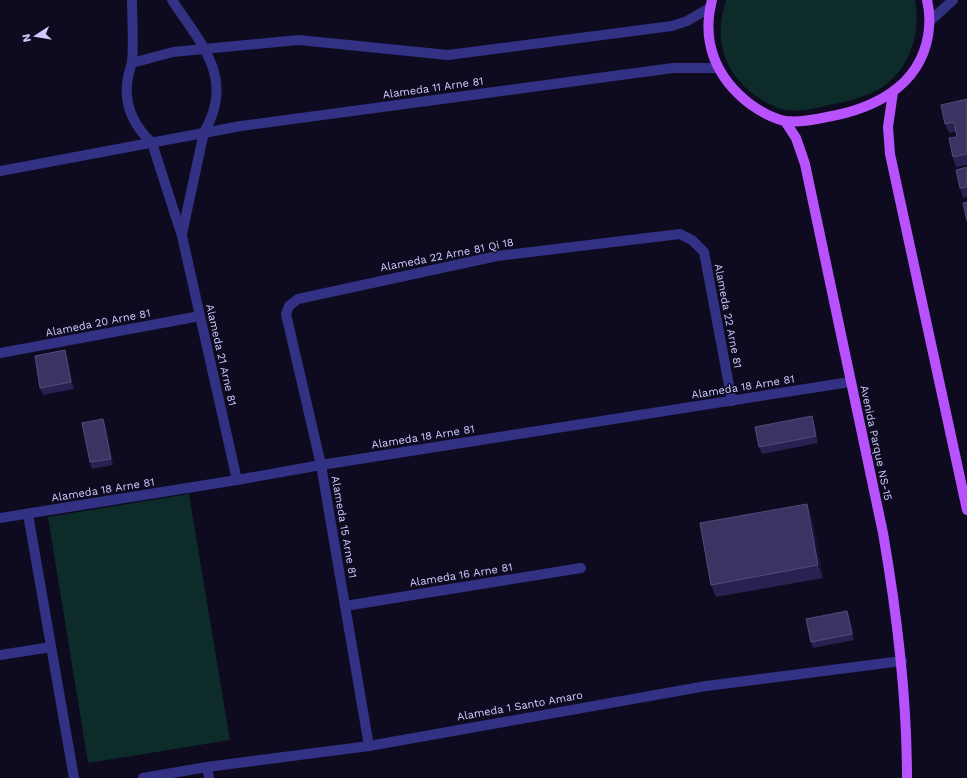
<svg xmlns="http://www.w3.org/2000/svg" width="967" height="778" viewBox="0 0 967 778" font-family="'Work Sans',sans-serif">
	<rect width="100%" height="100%" fill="#0e0b21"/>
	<g fill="#0d2b29">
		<path d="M726,0H915C921,34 910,69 881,88C866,97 846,102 829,105C813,109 797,113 781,109C773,107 766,102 759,98C724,75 713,40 726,0Z"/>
		<path d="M189,494L230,740L88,763L48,517Z"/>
	</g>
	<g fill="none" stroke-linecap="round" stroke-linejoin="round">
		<g stroke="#323184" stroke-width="10">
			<path d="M132,0C132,20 134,42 132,62C131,67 129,72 128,77C123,103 133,125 152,143L182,236L237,480"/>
			<path d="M172,0C201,44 236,79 204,132L182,234"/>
			<path d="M930,21L953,0"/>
			<path d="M132,63L173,52L299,40L448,55L672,26L687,21L711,7"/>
			<path d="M0,171L241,126L673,68H718"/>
			<path d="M0,353L200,316"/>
			<path d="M0,518L237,480L321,465L850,382"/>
			<path d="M29,520L74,778"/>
			<path d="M345,606L581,568"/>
			<path d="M0,655L51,647"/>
			<path d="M369,746L321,465L286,314L289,306L298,299L497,256L680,234L692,240L704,252L732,401"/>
			<path d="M207,767L209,778"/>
			<path d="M143,778L207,767L369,746L706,686L902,661"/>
		</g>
		<g stroke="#b852ff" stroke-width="10">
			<path d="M712,0C701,42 716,78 750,104C761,112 771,118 785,121C798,123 813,120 827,117C873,109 919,87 928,36C930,24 930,12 927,0"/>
			<path d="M893,92L888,127L890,154L967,510"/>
			<path d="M785,121L796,138L805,164L883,533C897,614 907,695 907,778"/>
		</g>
	</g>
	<g fill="#292250">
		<path d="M967,99V165L956,167L953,157L957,137L956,132L949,133L945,124Z"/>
		<path d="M967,167V197L963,198L960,188Z"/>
		<path d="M67,357L74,389L43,395L40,388Z"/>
		<path d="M812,416L814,423L818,443L762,454L759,447Z"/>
		<path d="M103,419L106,425L113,465L92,469L90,462Z"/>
		<path d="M812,517L823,578L716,597L711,585Z"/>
		<path d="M847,611L850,618L854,640L813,648L811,642Z"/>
	</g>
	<g fill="#171135">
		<path d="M65,350L67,357L74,389L71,382Z"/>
		<path d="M812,416L814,423L818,443L816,436Z"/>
		<path d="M103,419L106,425L113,465L111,459Z"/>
		<path d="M807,504L812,517L823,578L818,565Z"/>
		<path d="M847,611L850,618L854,640L852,634Z"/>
	</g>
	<g fill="#3b3463" stroke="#524c7b">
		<path d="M967,99V154L953,157L949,138L957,137L954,122L945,124L941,105Z"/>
		<path d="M967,167V187L960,188L956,170Z"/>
		<path d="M967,202V221L963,203Z"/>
		<path d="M65,350L71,382L40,388L35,356Z"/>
		<path d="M812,416L816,436L759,447L755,427Z"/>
		<path d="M103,419L111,459L90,462L82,423Z"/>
		<path d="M807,504L818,565L711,585L700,523Z"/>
		<path d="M847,611L852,634L811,642L806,619Z"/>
	</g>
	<g text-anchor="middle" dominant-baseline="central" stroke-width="3" stroke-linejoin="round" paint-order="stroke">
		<g font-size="11" fill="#cfcbff" stroke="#0e0b21">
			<text transform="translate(433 88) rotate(-8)">Alameda 11 Arne 81</text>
			<text transform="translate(447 255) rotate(-11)">Alameda 22 Arne 81 Qi 18</text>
			<text transform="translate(728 316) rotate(79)">Alameda 22 Arne 81</text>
			<text transform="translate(98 323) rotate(-11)">Alameda 20 Arne 81</text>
			<text transform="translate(221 355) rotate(77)">Alameda 21 Arne 81</text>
			<text transform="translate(743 387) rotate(-9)">Alameda 18 Arne 81</text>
			<text transform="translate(423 437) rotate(-9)">Alameda 18 Arne 81</text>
			<text transform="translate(876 443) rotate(78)">Avenida Parque NS-15</text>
			<text transform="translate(103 490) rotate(-9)">Alameda 18 Arne 81</text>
			<text transform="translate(344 527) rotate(80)">Alameda 15 Arne 81</text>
			<text transform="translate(461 575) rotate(-9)">Alameda 16 Arne 81</text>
			<text transform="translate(520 706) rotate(-10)">Alameda 1 Santo Amaro</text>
		</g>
	</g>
	<g transform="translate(36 36) rotate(258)" stroke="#0e0b21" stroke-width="3" paint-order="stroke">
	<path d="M0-3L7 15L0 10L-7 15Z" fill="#cfcbff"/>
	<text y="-6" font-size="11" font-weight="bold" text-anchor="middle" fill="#cfcbff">N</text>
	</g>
</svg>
